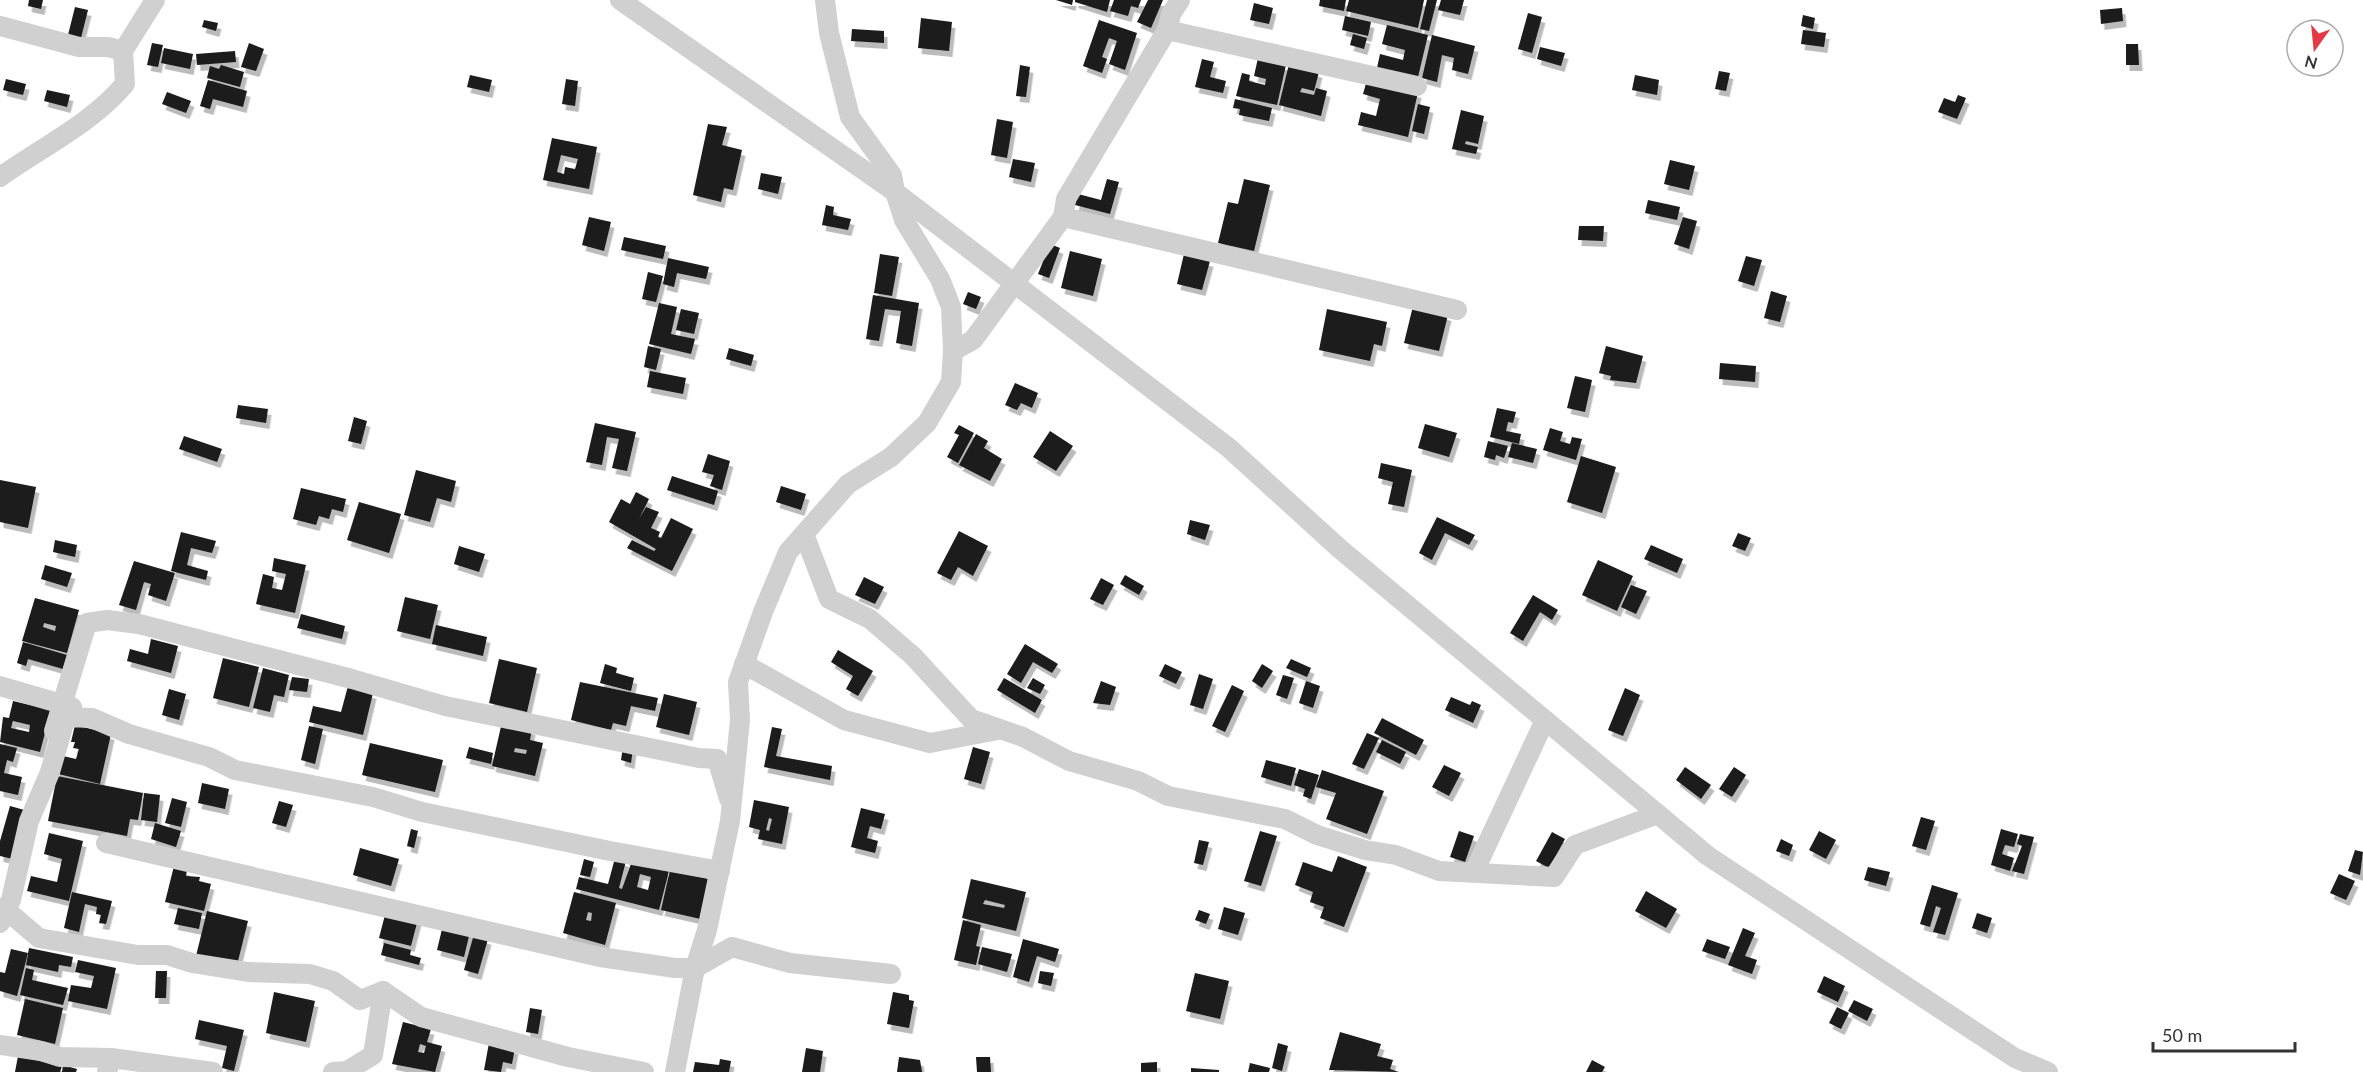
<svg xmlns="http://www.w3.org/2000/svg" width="2363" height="1072" viewBox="0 0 2363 1072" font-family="Lato,sans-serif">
	<defs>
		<filter id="shadow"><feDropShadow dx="3.5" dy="6" stdDeviation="0" flood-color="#0004"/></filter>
	</defs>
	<rect width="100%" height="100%" fill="#fff"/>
	<g fill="#1a1a1a" fill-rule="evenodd" filter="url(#shadow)">
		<path d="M29,0H43L41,9L28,6Z"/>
		<path d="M1056,0H1073L1072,5Z"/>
		<path d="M1075,0H1110L1107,12L1075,2Z"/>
		<path d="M1114,0H1141L1138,8L1131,6L1128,16L1110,11Z"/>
		<path d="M1148,0H1163L1151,28L1137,22Z"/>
		<path d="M1320,0H1346L1344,11L1319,6Z"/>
		<path d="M1349,0H1424L1418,28L1346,11Z"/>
		<path d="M1427,0H1437L1429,31L1420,29Z"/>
		<path d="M1441,0H1464L1460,15L1438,10Z"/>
		<path d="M1254,3L1273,8L1269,24L1250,20Z"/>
		<path d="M75,7L88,10L80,42L67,39Z"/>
		<path d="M2122,8L2123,21L2101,24L2100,10Z"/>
		<path d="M1528,13L1542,17L1532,53L1518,49Z"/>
		<path d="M1803,15L1815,18L1813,29L1801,26Z"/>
		<path d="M1345,16L1371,22L1368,36L1342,30Z"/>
		<path d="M921,18L952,22L949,51L918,48Z"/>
		<path d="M204,20L218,23L216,31L202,27Z"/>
		<path d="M1099,20L1137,33L1125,70L1109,64L1117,41L1109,38L1102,57L1107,59L1102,73L1083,66Z"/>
		<path d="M1387,25L1428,35L1418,77L1377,68L1380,54L1403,60L1405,50L1382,44Z"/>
		<path d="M852,29L884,31V43L851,41Z"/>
		<path d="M1803,30L1826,33L1824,47L1801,44Z"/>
		<path d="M1353,34L1367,38L1364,49L1350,45Z"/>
		<path d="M1432,35L1475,46L1468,74L1452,70L1454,58L1442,55L1437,82L1422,78Z"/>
		<path d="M152,43L163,45L158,67L147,65Z"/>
		<path d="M249,43L264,49L256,71L241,67Z"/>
		<path d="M2126,44H2138L2139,65H2126Z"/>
		<path d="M1540,47L1565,53L1561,66L1537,59Z"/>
		<path d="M164,48L193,54L190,69L161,63Z"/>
		<path d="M235,51L236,62L197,65L196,54Z"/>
		<path d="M1258,58L1286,65L1277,105L1236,96L1242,73L1250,75L1249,81L1265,85L1266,79L1254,76Z"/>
		<path d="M1202,59L1214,62L1210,77L1226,81L1223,93L1195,87Z"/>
		<path d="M1289,64L1319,72L1314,91L1302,88L1300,92L1314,95L1316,88L1327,91L1321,116L1279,105Z"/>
		<path d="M221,65L244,72L240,87L207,78L210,66L219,69Z"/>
		<path d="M1020,65L1030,67L1026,97L1016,96Z"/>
		<path d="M1719,71L1730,73L1726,91L1715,89Z"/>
		<path d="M470,75L492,80L489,92L467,87Z"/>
		<path d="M1635,75L1659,80L1657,95L1632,90Z"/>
		<path d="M6,79L26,84L23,95L3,90Z"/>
		<path d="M566,79L578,81L575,106L562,104Z"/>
		<path d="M208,80L247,91L243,107L213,99L210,109L200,106Z"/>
		<path d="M1367,80L1418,92L1408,137L1358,125L1361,112L1376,116L1380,99L1363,94Z"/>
		<path d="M47,90L70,95L67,107L44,101Z"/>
		<path d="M167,92L191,101L186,113L162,104Z"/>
		<path d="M1958,95L1966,98L1957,119L1938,112L1944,98L1955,102Z"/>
		<path d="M1235,99L1272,108L1269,121L1239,115L1240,109L1233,108Z"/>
		<path d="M1418,104L1430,107L1424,134L1412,131Z"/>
		<path d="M1461,110L1484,116L1478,144L1466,141L1465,144L1478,147L1476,154L1452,149Z"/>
		<path d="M997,119L1013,122L1007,158L991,155Z"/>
		<path d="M708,124L727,127L722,145L742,150L733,190L724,188L721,202L693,195Z"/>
		<path d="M552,138L597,147L589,189L543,180ZM561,155L578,159L575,169L565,167L564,174L557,172Z"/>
		<path d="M1013,159L1035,163L1031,182L1009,177Z"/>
		<path d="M1670,160L1695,166L1689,190L1664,184Z"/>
		<path d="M761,173L782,177L778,194L758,189Z"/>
		<path d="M1107,179L1119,182L1110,214L1075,205L1078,194L1101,200Z"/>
		<path d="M1244,179L1270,185L1254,251L1218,243L1228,202L1238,204Z"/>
		<path d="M1648,200L1680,207L1677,220L1645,213Z"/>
		<path d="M826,205L834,207L833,215L851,219L848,230L822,225Z"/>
		<path d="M589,217L611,222L604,251L582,245Z"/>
		<path d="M1683,217L1697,221L1689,249L1674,244Z"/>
		<path d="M1579,226H1604L1603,241L1578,240Z"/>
		<path d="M624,237L666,246L663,259L621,250Z"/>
		<path d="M1050,244L1060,248L1049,278L1038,274Z"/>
		<path d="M1070,251L1102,259L1093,296L1061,288Z"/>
		<path d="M880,254L899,257L892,296L874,293Z"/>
		<path d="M1184,254L1210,261L1202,290L1177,284Z"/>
		<path d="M1746,256L1762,260L1754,286L1738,281Z"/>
		<path d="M668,258L709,267L706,279L677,273L674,287L663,284Z"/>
		<path d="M648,272L663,276L656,302L642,299Z"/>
		<path d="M1771,291L1787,296L1780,322L1764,318Z"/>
		<path d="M968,292L981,297L976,309L963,304Z"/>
		<path d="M873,295L919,303L912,346L896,343L901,311L885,309L879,341L866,339Z"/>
		<path d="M659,303L677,307L671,334L695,339L691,354L649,344Z"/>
		<path d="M1413,306L1448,315L1439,351L1404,343Z"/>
		<path d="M681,309L699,313L694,334L676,330Z"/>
		<path d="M1327,309L1387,322L1382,346L1374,344L1370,361L1319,350Z"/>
		<path d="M648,346L661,349L656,370L644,367Z"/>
		<path d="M1606,346L1643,356L1636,383L1610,380L1611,376L1599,373Z"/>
		<path d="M729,348L754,355L751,366L726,359Z"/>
		<path d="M1720,363L1756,366L1755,382L1719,379Z"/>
		<path d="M650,371L686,378L683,394L647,387Z"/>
		<path d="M1575,376L1592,380L1585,412L1567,408Z"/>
		<path d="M1015,383L1038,393L1032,408L1021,403L1017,410L1005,405Z"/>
		<path d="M238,405L268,409L266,423L236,418Z"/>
		<path d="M1497,408L1516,412L1513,423L1508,422L1506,431L1521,434L1519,444L1490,437Z"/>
		<path d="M354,417L367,421L361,444L348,441Z"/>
		<path d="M595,423L636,432L627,471L612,468L619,439L607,437L602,465L586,462Z"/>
		<path d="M1425,424L1457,433L1449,457L1418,448Z"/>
		<path d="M959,425L974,433L958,463L947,457L959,435L954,433Z"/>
		<path d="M1550,428L1563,432L1560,441L1570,444L1572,437L1582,439L1576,460L1543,450Z"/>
		<path d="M1050,431L1073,446L1056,471L1033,457Z"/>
		<path d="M976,434L988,441L984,448L1002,459L990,481L959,465Z"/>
		<path d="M184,436L222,449L217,462L179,449Z"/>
		<path d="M1488,441L1508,446L1504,458L1496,455L1495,460L1484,457Z"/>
		<path d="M1512,443L1537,449L1533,463L1508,457Z"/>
		<path d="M708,454L730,461L722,490L710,486L714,475L702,472Z"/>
		<path d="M1581,456L1616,467L1602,513L1567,502Z"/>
		<path d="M1381,463L1412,470L1404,507L1388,504L1393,482L1378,478Z"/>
		<path d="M416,470L456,481L451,502L437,498L430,522L404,515Z"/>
		<path d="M672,476L718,491L714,505L667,490Z"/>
		<path d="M0,480L36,487L28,528L0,522Z"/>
		<path d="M781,486L806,494L801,510L776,502Z"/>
		<path d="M301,488L346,499L343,512L332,509L329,519L319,516L316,525L293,519Z"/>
		<path d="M636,492L649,499L639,519L646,507L659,512L651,528L660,532L658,537L661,538L671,518L693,529L672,571L627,548L632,540L654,551L656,549L609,522L621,499L630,504Z"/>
		<path d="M359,502L401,514L389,553L347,540Z"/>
		<path d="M1437,517L1475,535L1469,545L1445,533L1432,560L1419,553Z"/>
		<path d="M1190,520L1210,525L1205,540L1187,534Z"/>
		<path d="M959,531L988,546L973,576L958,567L951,580L937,573Z"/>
		<path d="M181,532L216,541L212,553L191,548L187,565L208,571L206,580L171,571Z"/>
		<path d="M1738,533L1751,538L1745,551L1732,546Z"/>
		<path d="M55,540L77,545L75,557L53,552Z"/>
		<path d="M1651,545L1683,559L1677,573L1644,559Z"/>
		<path d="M459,546L485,554L479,572L454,564Z"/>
		<path d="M274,558L306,565L295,613L256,604L263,574L274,577L272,588L282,590L286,574L272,571Z"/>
		<path d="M1598,560L1633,576L1617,611L1582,595Z"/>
		<path d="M134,561L175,573L166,601L148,595L151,584L144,582L136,610L119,605Z"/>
		<path d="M45,565L72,573L67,587L41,579Z"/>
		<path d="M1125,575L1144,586L1139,595L1120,584Z"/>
		<path d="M864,577L884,587L875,604L855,595Z"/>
		<path d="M1101,578L1114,585L1103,605L1090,599Z"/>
		<path d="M1631,585L1647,591L1636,614L1621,607Z"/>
		<path d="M1533,595L1558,610L1552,620L1540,612L1523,641L1510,633Z"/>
		<path d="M405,597L438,605L430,639L397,631Z"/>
		<path d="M35,598L79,610L67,653L22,641ZM44,623L56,626L55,631L43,627Z"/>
		<path d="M301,614L345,626L342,639L297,628Z"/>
		<path d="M436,625L487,637L483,656L432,644Z"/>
		<path d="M151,639L178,646L171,673L127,661L130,649L148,654Z"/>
		<path d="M23,642L67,655L63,669L28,659L26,666L17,663Z"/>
		<path d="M1025,644L1058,664L1052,673L1033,662L1021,683L1007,674Z"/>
		<path d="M838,650L873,671L858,696L846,689L853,676L831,662Z"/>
		<path d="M223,658L259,667L249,707L213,698Z"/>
		<path d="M499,659L537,668L527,712L489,703Z"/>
		<path d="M1291,659L1311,668L1307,677L1286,668Z"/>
		<path d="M605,664L617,668L616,673L634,678L631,691L600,683Z"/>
		<path d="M1165,664L1182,672L1176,684L1159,676Z"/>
		<path d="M1262,664L1273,671L1262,688L1252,681Z"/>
		<path d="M263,668L289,675L284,697L274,695L270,712L253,708Z"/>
		<path d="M1199,674L1213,679L1203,709L1190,705Z"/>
		<path d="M1283,675L1294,678L1287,699L1276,695Z"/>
		<path d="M292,677L309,679L307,692L289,690Z"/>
		<path d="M1004,678L1042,700L1035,713L997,690Z"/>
		<path d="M1033,678L1045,685L1040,694L1027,688Z"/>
		<path d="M1101,681L1116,687L1110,705L1093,703Z"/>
		<path d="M1306,681L1320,686L1313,708L1299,703Z"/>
		<path d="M580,682L658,698L655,711L631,706L626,726L613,723L611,730L571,720Z"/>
		<path d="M1232,685L1244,691L1225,732L1212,726Z"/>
		<path d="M348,686L373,693L363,735L309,722L313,706L341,712Z"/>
		<path d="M1625,688L1640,695L1623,736L1608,730Z"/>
		<path d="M169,689L186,694L179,720L162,715Z"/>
		<path d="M664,694L697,702L689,735L656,727Z"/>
		<path d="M1451,697L1470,705L1472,701L1481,705L1473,723L1445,710Z"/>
		<path d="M13,701L51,710L40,752L0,742L3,717L9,718ZM13,721L30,725L29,732L11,728Z"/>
		<path d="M1382,718L1424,740L1416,755L1374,733Z"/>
		<path d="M502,722L532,729L530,740L543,743L535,776L492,766ZM515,748L527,750L526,754L514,752Z"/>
		<path d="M75,725L111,734L100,784L54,773L63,756L76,759L79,749L73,748L75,742H71Z"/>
		<path d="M309,726L323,729L315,764L301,760Z"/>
		<path d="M772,727L782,729L776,756L832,766L830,780L764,767Z"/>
		<path d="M1367,733L1379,738L1364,769L1352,764Z"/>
		<path d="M1382,740L1406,752L1400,764L1376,752Z"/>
		<path d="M370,743L443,760L435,792L362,775Z"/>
		<path d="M0,744L17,748L13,762L7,760L4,773L22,777L18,795L0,791Z"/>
		<path d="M469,747L493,753L491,764L466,758Z"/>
		<path d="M623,747L633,749L631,763L621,760Z"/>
		<path d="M973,747L990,752L981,784L964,779Z"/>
		<path d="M1266,760L1296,768L1291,786L1261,777Z"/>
		<path d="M1444,765L1461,773L1449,796L1432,787Z"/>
		<path d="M1685,767L1711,785L1701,799L1676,780Z"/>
		<path d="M1734,767L1746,775L1732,797L1719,789Z"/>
		<path d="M1299,769L1319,775L1311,799L1303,796L1305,789L1294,785Z"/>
		<path d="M1322,770L1384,791L1367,834L1326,819L1336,793L1316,787Z"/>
		<path d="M57,776L143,793L138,820L130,819L127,836L48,821Z"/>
		<path d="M202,783L229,789L225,809L198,803Z"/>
		<path d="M144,793L160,795L157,822L141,820Z"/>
		<path d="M172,798L187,802L181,827L165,823Z"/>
		<path d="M754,800L789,807L782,844L758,839L760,830L749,827ZM769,818L772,819L769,831L766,830Z"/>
		<path d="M279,801L293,805L286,827L272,823Z"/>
		<path d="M10,806L28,811L17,860L0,856V841Z"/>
		<path d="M861,808L885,814L881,829L870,826L867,838L878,841L875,853L851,847Z"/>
		<path d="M1921,817L1935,821L1926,850L1912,846Z"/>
		<path d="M155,823L181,831L176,847L151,839Z"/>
		<path d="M411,829L418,831L414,848L407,846Z"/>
		<path d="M2001,829L2018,834L2014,847L2005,845L2002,854L2014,858L2010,871L1991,865Z"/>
		<path d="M1260,831L1277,836L1261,886L1244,881Z"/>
		<path d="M1459,831L1474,836L1465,862L1450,857Z"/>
		<path d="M1819,831L1836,840L1826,859L1809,850Z"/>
		<path d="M1552,832L1565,839L1549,868L1536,861Z"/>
		<path d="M49,833L83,841L69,901L27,891L31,876L57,882L62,859L44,854Z"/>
		<path d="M2020,834L2034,837L2024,874L2012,871L2022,846L2017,844Z"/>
		<path d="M1781,839L1793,845L1789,856L1776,851Z"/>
		<path d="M1199,840L1209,842L1203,865L1194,863Z"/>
		<path d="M360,848L399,859L391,886L353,875Z"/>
		<path d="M2355,850L2363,852L2360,875L2348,871Z"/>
		<path d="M1338,856L1367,867L1344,927L1320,918L1324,907L1310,902L1313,892L1295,885L1303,862L1332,872Z"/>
		<path d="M615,858L626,861L619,888L622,889L632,861L669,871L659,910L576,889L579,877L608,884ZM640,874L651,877L648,890L637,887Z"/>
		<path d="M584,859L594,862L590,877L580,875Z"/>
		<path d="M174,866L187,870L186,876L200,877L199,881L211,884L204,911L165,902Z"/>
		<path d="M1868,867L1890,872L1886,886L1864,880Z"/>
		<path d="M670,870L714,880L705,920L661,910Z"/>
		<path d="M2339,874L2355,881L2346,900L2330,893Z"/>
		<path d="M971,879L1026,892L1016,931L962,918ZM985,900L1005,905L1004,908L983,904Z"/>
		<path d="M1932,885L1958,893L1945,935L1933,932L1941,908L1936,906L1930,927L1920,924Z"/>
		<path d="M1646,891L1677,909L1666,928L1635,911Z"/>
		<path d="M72,892L112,901L106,924L99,923L101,915L96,914L97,907L85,904L79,932L64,928Z"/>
		<path d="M574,892L616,903L605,945L563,933ZM588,912L592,913L591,921L586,920Z"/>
		<path d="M1224,907L1245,913L1238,935L1218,929Z"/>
		<path d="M178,908L202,913L199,929L174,924Z"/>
		<path d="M1199,910L1210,914L1206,924L1195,920Z"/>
		<path d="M207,911L248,921L237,965L196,956Z"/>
		<path d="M386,911L418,919L411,946L379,938Z"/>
		<path d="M1977,913L1992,918L1987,933L1972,928Z"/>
		<path d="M963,920L981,925L976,946L980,947L976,965L954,960Z"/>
		<path d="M443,925L470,932L464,957L437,950Z"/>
		<path d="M1743,928L1755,933L1745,956L1757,960L1752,974L1728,965Z"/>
		<path d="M474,934L488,939L478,974L464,970Z"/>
		<path d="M1023,939L1059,949L1055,962L1037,956L1029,982L1013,977Z"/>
		<path d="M1707,939L1730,947L1725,959L1702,951Z"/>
		<path d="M384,943L411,950L410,955L421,958L419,965L381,955Z"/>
		<path d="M982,947L1012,954L1007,972L978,964Z"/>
		<path d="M29,948L73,957L71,967L59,965L58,972L26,965Z"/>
		<path d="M11,949L28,953L17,996L0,991V972L5,973Z"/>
		<path d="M78,960L116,968L107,1009L68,1001L71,985L91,988L94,976L75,972Z"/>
		<path d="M26,968L34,970L32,980L68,988L63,1005L20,995Z"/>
		<path d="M156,971H167L166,998H155Z"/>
		<path d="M1040,971L1054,973L1051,986L1038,983Z"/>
		<path d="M1195,973L1229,981L1220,1019L1186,1011Z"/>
		<path d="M1824,976L1845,986L1838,1002L1817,992Z"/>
		<path d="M274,992L315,1001L306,1042L266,1033Z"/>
		<path d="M893,992L909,995V1000L914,1001L909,1028L887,1024Z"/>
		<path d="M25,999L63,1008L55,1044L17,1035Z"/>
		<path d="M1854,1000L1873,1009L1867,1021L1848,1011Z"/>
		<path d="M1837,1007L1849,1013L1841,1029L1829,1023Z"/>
		<path d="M530,1008L542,1010L538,1034L526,1032Z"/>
		<path d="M199,1020L244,1030L234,1071L222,1068L227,1046L195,1039Z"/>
		<path d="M403,1022L431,1029L427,1042L442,1046L435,1072L392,1064ZM420,1044L426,1046L424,1053L418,1052Z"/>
		<path d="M1340,1032L1381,1044L1377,1056L1393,1060L1390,1069L1399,1072L1329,1070Z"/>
		<path d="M489,1043L515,1048L512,1064L503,1062L501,1072L484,1070Z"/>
		<path d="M1278,1043L1288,1046L1282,1071L1272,1068Z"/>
		<path d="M806,1048L823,1051L820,1072H802Z"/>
		<path d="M18,1056L62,1066L60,1072H15Z"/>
		<path d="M899,1057L920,1060L922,1072H897Z"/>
		<path d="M976,1057H990L991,1072H977Z"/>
		<path d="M720,1059L731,1061L729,1072H693L695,1062L719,1065Z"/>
		<path d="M1592,1060L1605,1067L1602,1072H1586Z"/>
		<path d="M1157,1062V1072H1141V1063Z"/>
		<path d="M1250,1063L1270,1068L1269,1072H1248Z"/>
		<path d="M63,1065L77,1069L76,1072H62Z"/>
		<path d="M1191,1068L1219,1070V1072H1191Z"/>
	</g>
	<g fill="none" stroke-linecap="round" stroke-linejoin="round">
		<g stroke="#d0d0d0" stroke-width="20">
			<path d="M620,0L895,192L904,220L940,279L951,307L953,351L951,382L927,423L891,457L848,484L788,552L763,612L738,682L740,720L730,821L707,930L695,968L675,1072"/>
			<path d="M825,0L829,33L850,117L892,175L895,192L1229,448L1340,549L1708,856L2015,1058L2048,1072"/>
			<path d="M0,26L79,47H108L123,51"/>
			<path d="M1167,30L1417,86"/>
			<path d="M0,177C42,147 91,124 125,84L123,51L155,0"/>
			<path d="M1063,217L1457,310"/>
			<path d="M953,351L973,340L1063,217L1066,199L1167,30L1171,14L1180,0"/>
			<path d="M804,534L829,599L870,619L913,656L971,719L1023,737L1069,761L1138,781L1168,796L1285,819L1317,835L1365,850L1396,855L1439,871L1554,877L1575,845L1658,814"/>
			<path d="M744,664L844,720L930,743L998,730"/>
			<path d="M0,686L72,707"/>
			<path d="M54,731L87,623L107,620L139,624L352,679L445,706L699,758L717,759L729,799"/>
			<path d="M106,843L600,957L675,968H695L732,947L790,963L891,974"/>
			<path d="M1474,872L1545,720"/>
			<path d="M0,908L5,909L39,938L138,955H167L192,963L248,972L310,974L333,981L360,1000L383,991L421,1017L568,1057L644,1072"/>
			<path d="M0,923L11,900L29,821L50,772L66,717L92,718L129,734L209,757L235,770L373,797L422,812L610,851L720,871"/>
			<path d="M0,1045L41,1051L60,1057L111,1058L107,1072"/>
			<path d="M111,1058L213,1072"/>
			<path d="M333,1072L347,1071L373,1055L383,991"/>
		</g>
	</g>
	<g transform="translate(2315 48) rotate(195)"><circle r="28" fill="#ffffff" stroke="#adadad" stroke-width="1.5"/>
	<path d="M0-4.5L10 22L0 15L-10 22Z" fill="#e63946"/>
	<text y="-9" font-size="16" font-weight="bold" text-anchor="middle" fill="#333333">N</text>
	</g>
	<path d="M2153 1042v9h142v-9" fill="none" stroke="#333333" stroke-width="3"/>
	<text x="2162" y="1042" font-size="18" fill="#333333" stroke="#ffffff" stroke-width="4.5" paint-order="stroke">50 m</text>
</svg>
